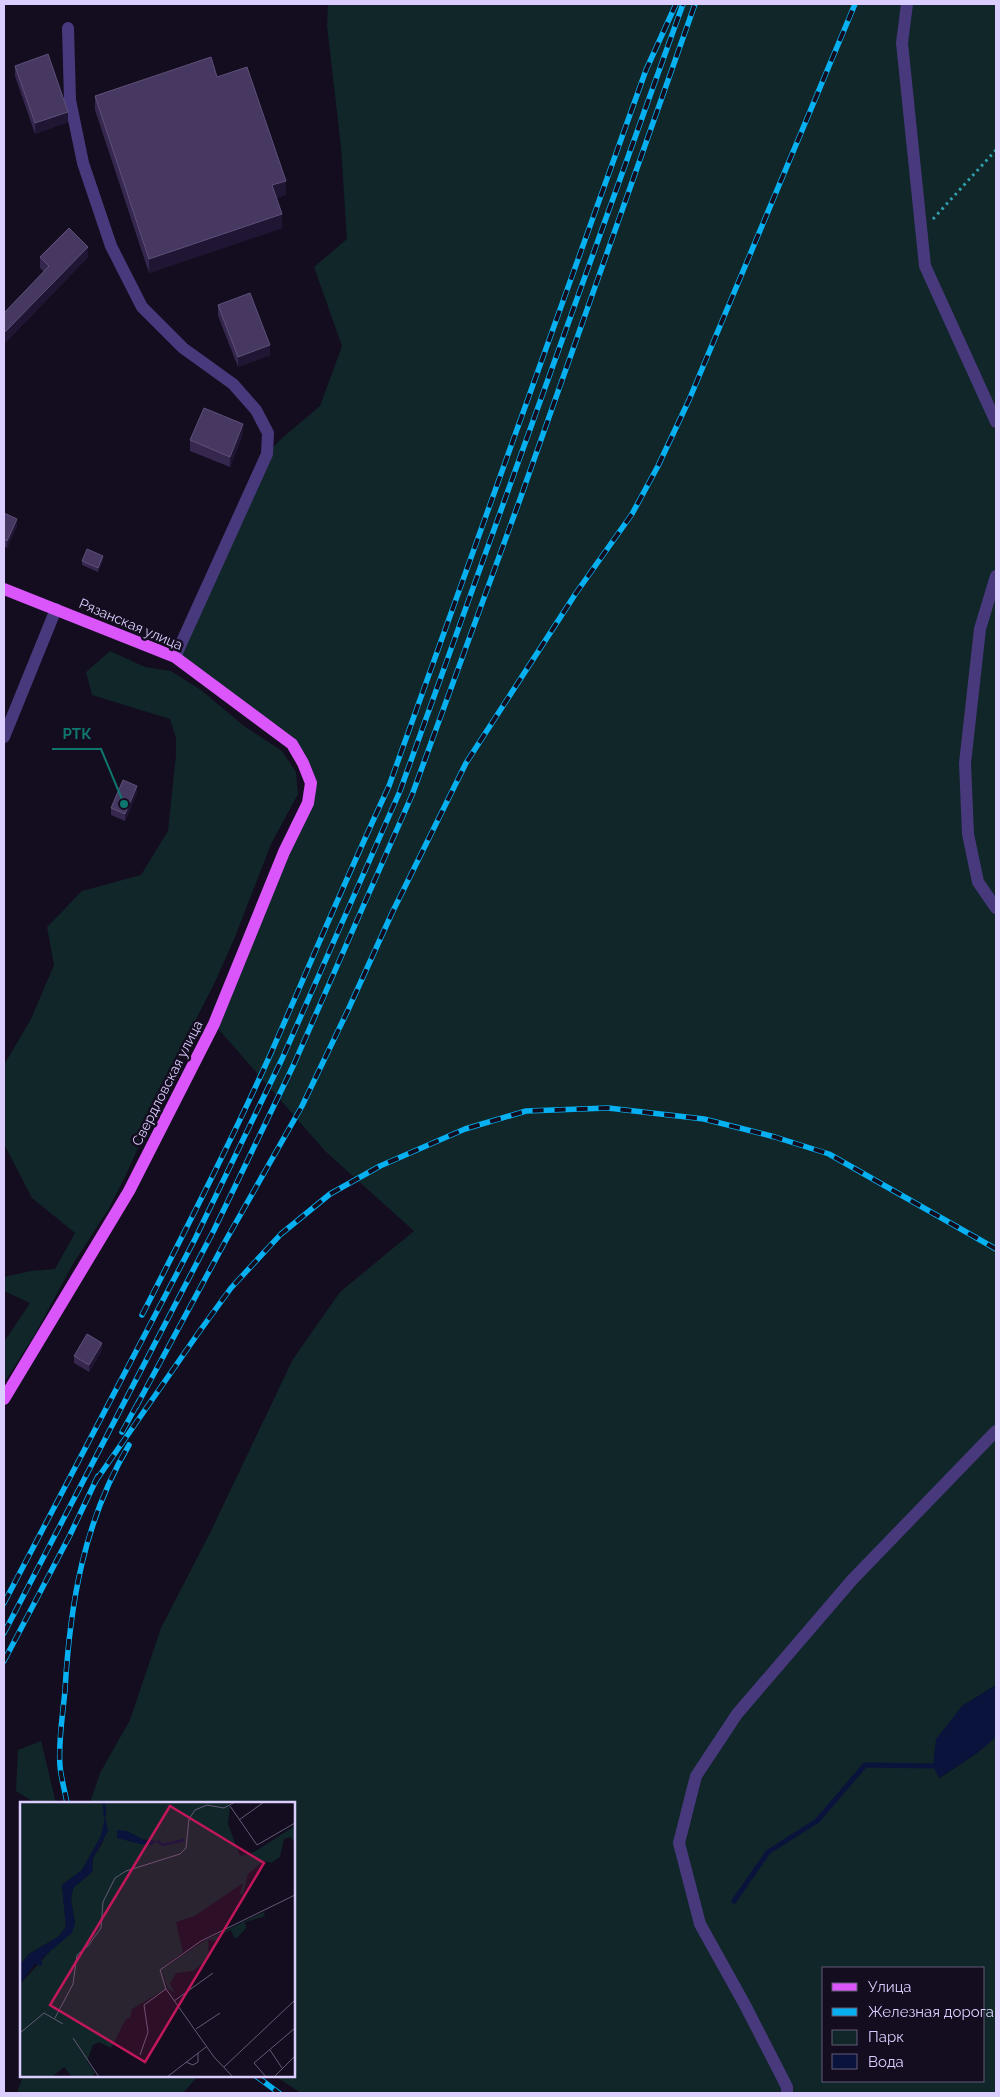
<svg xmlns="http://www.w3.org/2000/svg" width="1000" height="2097" viewBox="0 0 1000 2097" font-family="Raleway,sans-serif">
	<rect width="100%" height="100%" fill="#130d1f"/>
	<g fill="#102629" fill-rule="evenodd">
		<path d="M328,4H996V1685L962,1706L933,1766L940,1778L977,1753L996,1737V2093H301L275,2076H294V1803H90L100,1773L130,1720L161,1628L210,1533L293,1359L340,1292L414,1231L325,1151L214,1024L311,783L292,744L175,657L267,454L281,439L320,406L342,346L314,267L347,239L341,147L327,26ZM824,1968H984V2081H824Z"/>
		<path d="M110,651L145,667L171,671L201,690L244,726L282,751L296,772L298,794L271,844L235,937L215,982L194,1023L125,1177L108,1210L73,1264L35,1334L4,1383V1342L30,1303L4,1291V1277L31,1271L55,1269L75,1233L32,1198L4,1144V1065L31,1019L54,965L47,927L82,891L141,875L168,831L176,755V738L170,719L92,695L86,672Z"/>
		<path d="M41,1741L56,1803H35L16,1791L18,1750Z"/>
		<path d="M23,2076H198L183,2093H17Z"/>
	</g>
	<path fill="#0a133b" d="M996,1685V1737L977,1753L939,1778L933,1766L936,1739L962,1706Z"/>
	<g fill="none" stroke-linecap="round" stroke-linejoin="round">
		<path stroke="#0a133b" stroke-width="5" d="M734,1901L768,1852L817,1821L865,1765L933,1766"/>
		<path stroke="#30a0ae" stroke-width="3" stroke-dasharray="2.5 4" stroke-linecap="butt" d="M933,219L996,150"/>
		<g stroke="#48397d" stroke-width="12">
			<path d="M907,4L902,43L925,266L996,422"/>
			<path d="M68,28L70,100L83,163L111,246L142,307L183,348L233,384L256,410L268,433L267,454L175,657"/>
			<path d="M996,576L980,629L965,763L968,834L978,882L996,908"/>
			<path d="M4,737L56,609"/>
			<path d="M787,2093V2087L745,2005L700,1924L679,1843L696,1776L737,1714L852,1580L996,1431"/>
		</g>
		<path stroke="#da56fb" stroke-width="12" d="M4,589L175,657L292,744L303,763L311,783L308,803L284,852L214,1024L129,1191L4,1399"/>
		<defs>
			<g id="rail">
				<path d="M142,1315C186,1229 231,1142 271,1053C310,964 348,874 389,786L646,70L676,4"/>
				<path d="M136,1407L226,1240L302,1106L348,1010L392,913L466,763L576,593L632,514L658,466L689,400L855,4"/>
				<path d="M122,1432L139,1401"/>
				<path d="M95,1482L199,1332L231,1288L281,1234L330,1194L380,1166L465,1129L526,1111L608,1108L704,1119L775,1137L829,1154L996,1249"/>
				<path d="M4,1603L195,1239L282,1059L400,791L683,4"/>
				<path d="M4,1633L214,1230L294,1064L412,795L519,502L695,4"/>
				<path d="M4,1661L70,1535L98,1476"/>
				<path d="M67,1803C65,1791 61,1778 60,1766C58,1742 63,1713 65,1690C70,1603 84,1521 129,1445"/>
				<path d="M256,2076L279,2093"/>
			</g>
		</defs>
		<use href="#rail" stroke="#06b0f1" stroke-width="5.5"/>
		<use href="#rail" stroke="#130d1f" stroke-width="4" stroke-dasharray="11" stroke-linecap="butt"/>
	</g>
	<g fill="#35274d">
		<path d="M15,66L68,122L35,134L15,76Z"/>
		<path d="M217,77L286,195L276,198L282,228L149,273L95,110V96Z"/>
		<path d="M40,257H88L4,344V313L44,272L40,268Z"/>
		<path d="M218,305L270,355L238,367L218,316Z"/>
		<path d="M243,434L230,467L190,451V440Z"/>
		<path d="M4,513L17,526L7,548L4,546Z"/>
		<path d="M103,560L98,572L82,565V561Z"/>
		<path d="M137,793L125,821L111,815V808Z"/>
		<path d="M102,1350L89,1372L74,1363V1356Z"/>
	</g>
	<g fill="#201533">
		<path d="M68,112V122L35,134V123Z"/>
		<path d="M286,181V195L272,199V185Z"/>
		<path d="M282,214V228L149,273V259Z"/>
		<path d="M88,247V257L4,344V333Z"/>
		<path d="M270,345V355L238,367V357Z"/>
		<path d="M243,424V434L230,467V457Z"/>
		<path d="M17,519V526L7,548V541Z"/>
		<path d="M103,556V560L98,572V568Z"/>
		<path d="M137,786V793L125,821V814Z"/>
		<path d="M102,1343V1350L89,1372V1365Z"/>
	</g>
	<g fill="#463860" stroke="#5e5079">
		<path d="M48,54L68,112L35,123L15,66Z"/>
		<path d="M211,57L217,77L247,67L286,181L272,185L282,214L149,259L95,96Z"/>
		<path d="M69,228L88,247L4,333V313L49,266L40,257Z"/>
		<path d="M250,293L270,345L238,357L218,305Z"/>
		<path d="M204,408L243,424L230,457L190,440Z"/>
		<path d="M4,513L17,519L7,541L4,539Z"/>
		<path d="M87,549L103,556L98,568L82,561Z"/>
		<path d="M123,780L137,786L125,814L111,808Z"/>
		<path d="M87,1334L102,1343L89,1365L74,1356Z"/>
	</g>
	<g text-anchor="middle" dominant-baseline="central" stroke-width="5" stroke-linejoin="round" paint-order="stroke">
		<g font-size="14" fill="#dbcdfe" stroke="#130d1f">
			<text transform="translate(131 624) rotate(23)">Рязанская улица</text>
			<text transform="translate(167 1083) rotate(-63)">Свердловская улица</text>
		</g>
	</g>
	<g transform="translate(20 1802)">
		<rect width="275" height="275" fill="#130d1f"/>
		<path d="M0,0H207L210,4L208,22L220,54L234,50L275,24V41L270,35L264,37L260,55L251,61L244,59L228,72L223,93L220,92L223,81L175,114L156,120L163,150L142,166L146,187L112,207L110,216L106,217L91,246L79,240L73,243L67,259L75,271L72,275H52L44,265L32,275H0V182L55,122L51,97L53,86L72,70L73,56L84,38L81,34L62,68L42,83L46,125L38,135L9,152L0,163ZM115,33L120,37L137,39L131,43L104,36ZM244,110L245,114L225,120L226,126L217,136H214L211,128L197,134L199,139L188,138L189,156L173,169L156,171L150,182L155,191L147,186L142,167L184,139Z" fill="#102629" fill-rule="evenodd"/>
		<path d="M85,15L88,29L73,56L72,70L53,86L51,97L55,122L52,131L22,156V164L15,162L0,182V163L9,152L38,135L46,125L42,83L62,68L81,34ZM97,28L107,29L126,39H137L131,43L120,42L97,36Z" fill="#0a133b"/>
		<path fill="none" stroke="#0a133b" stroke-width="2.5" d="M84,0L85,15M137,39L143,43L164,38"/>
		<path fill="none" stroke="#635a78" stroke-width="1" d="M210,4L237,43L275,21M219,18L244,0M154,199L193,171M35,216L53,182L57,153L68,144L81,126L83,100L95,76L106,69L160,52L166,46L169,17L175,8L187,3L204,6L215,0M176,227L200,211M0,231L24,211L43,222M53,236L79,275M250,248L262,266M120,253L128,230L124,203L146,187M166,260L173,263L178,260V251M204,265L275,198M147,275L186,245M213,275L194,255L146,187L140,168L181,139L275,93M246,275L234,261L275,226M254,275L275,254"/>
		<path fill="#c2185b" fill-opacity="0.15" stroke="#c2185b" stroke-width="2.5" d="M150,4L244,61L125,260L30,203Z"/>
		<rect width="275" height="275" fill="none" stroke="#dbcdfe" stroke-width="2.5"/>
	</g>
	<path fill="none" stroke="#0f766e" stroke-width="2" d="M124 804L101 749H52"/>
	<circle fill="#0f766e" stroke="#130d1f" stroke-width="2" cx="124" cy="804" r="5"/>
	<g font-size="15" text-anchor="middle" font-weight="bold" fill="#0f766e" stroke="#130d1f" stroke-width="5" stroke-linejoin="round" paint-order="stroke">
		<text x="77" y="739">РТК</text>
	</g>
	<rect width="1000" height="2097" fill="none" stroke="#dbcdfe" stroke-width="10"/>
	<rect x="822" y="1967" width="162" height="115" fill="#130d1f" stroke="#635a78"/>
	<rect x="832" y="1983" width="25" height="8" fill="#da56fb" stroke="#635a78"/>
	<text x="868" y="1992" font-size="15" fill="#dbcdfe">Улица</text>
	<rect x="832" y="2008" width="25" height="8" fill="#06b0f1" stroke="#635a78"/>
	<text x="868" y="2017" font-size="15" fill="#dbcdfe">Железная дорога</text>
	<rect x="832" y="2030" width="25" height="15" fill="#102629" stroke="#635a78"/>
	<text x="868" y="2042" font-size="15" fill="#dbcdfe">Парк</text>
	<rect x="832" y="2054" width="25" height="15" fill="#0a133b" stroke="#635a78"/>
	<text x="868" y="2067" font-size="15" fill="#dbcdfe">Вода</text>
</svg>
